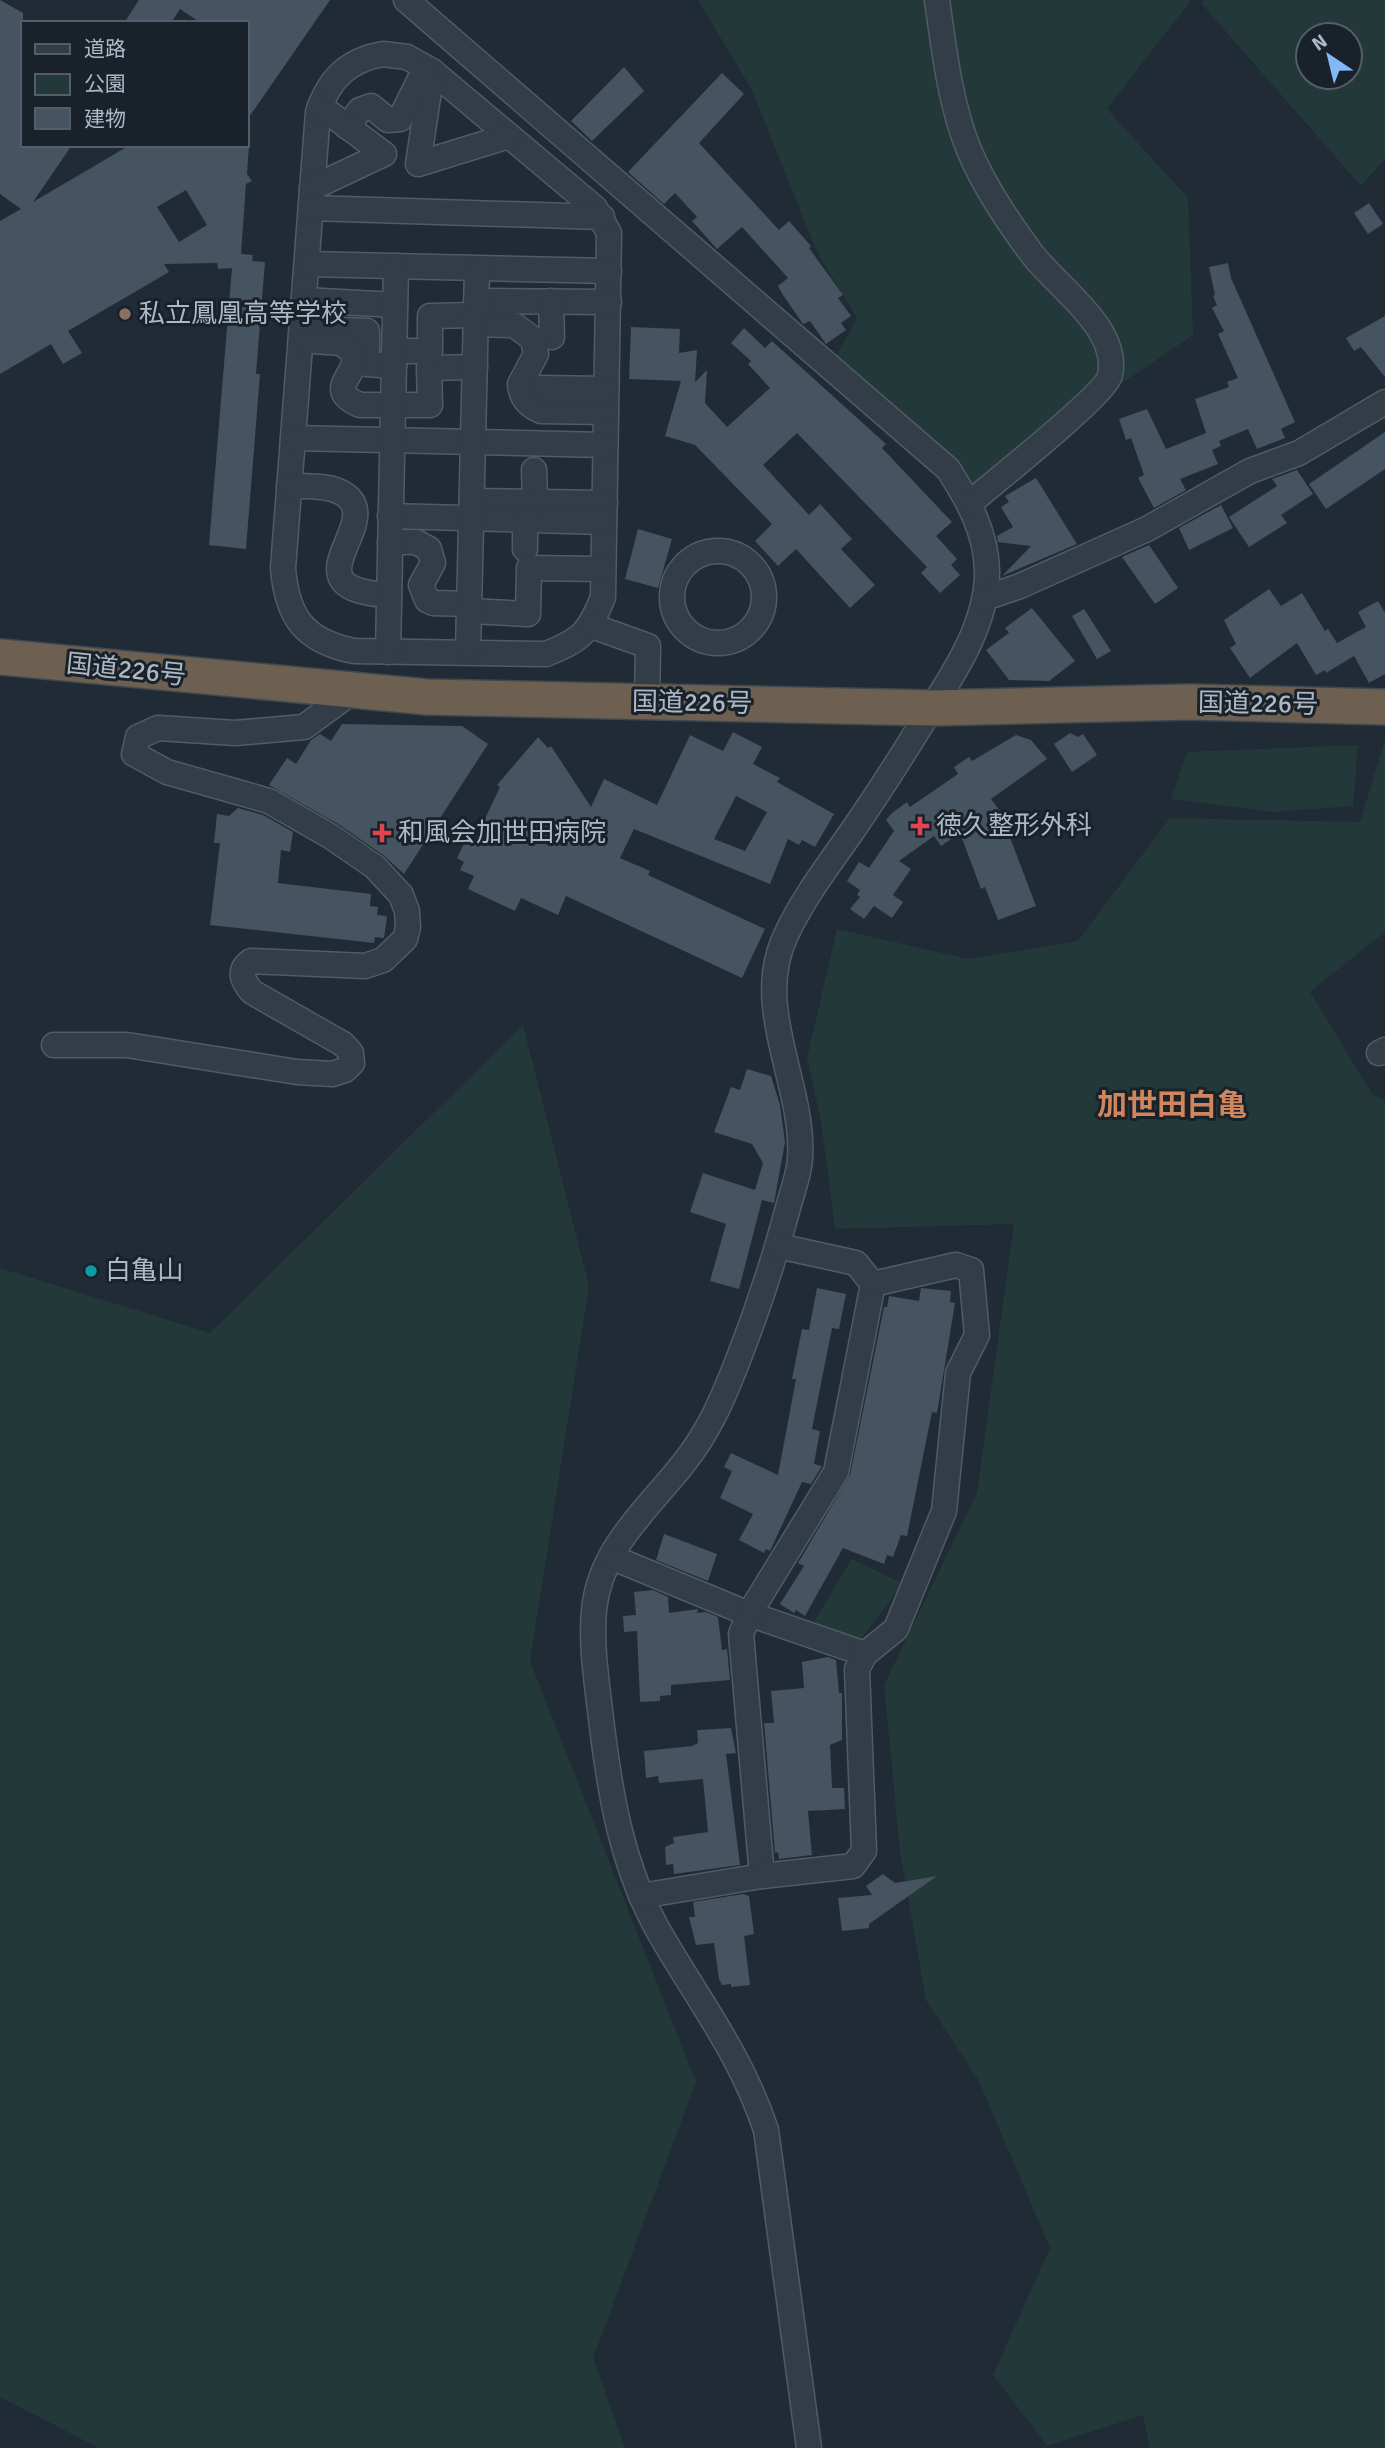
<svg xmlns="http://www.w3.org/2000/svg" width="1385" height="2448" viewBox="0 0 1385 2448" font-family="Signika,'Noto Sans JP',sans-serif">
	<rect width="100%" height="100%" fill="#202b36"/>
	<g fill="#233939" fill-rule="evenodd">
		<path d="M698,0H1191L1107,109L1188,198L1193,335L973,484L944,448L836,357L857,318L818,254L752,90Z"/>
		<path d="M1204,0H1385V159L1361,186L1201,3ZM1350,35V77H1308V35Z"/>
		<path d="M1385,740V932L1310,992L1372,1094L1385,1101V2448H1150L1143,2415L1047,2446L993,2375L1050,2248L979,2081L926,2000L900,1851L884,1685L977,1493L1014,1224L835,1229L821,1121L807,1058L837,929L968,959L1078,941L1170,818L1360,822Z"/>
		<path d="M1358,745L1353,806L1272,812L1171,799L1187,752Z"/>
		<path d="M523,1025L589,1286L530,1661L696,2082L593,2358L625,2448H99L0,2397V1268L210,1333Z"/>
		<path d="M852,1559L903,1584L860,1640L814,1622Z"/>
	</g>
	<g fill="#465360" fill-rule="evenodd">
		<path d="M0,0L23,13V145H72L33,202L130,145H249L247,174L252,181L246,184L241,254L253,255L252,261L265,262L256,374H260L246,549L209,545L232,268L218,269L217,263L164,264L169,272L68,331L82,353L63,364L51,344L0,374V221L21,209L0,194ZM186,190L207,225L179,242L157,207Z"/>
		<path d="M139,0H330L247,120V23H201L180,9L171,23H124Z"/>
		<path d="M624,67L644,91L592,141L571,121Z"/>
		<path d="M722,73L744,94L699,143L779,230L789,221L811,246L809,248L843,295L838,298L851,316L841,323L846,330L826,344L810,321L803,324L783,295L778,286L788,278L742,227L717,249L692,221L697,217L675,193L664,204L628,172Z"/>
		<path d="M1369,203L1383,224L1368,234L1354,213Z"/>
		<path d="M1228,263L1231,278L1295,422L1281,429L1285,438L1257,449L1248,429L1219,441L1221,446L1212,450L1218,464L1180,479L1186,490L1154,508L1138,478L1144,475L1131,438L1126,440L1119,419L1147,409L1166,449L1206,433L1195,399L1229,387L1227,382L1238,378L1218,334L1224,331L1212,308L1217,305L1213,296L1215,295L1209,267Z"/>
		<path d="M1385,316V377L1361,347L1354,351L1346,338Z"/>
		<path d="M631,327L680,329L679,353L697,350L695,382L707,370L705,403L727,427L770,388L748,364L751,361L731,343L744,328L765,348L772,341L886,444L882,448L952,522L936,536L957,559L951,565L960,575L940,593L921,573L927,567L797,433L763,465L809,515L820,504L852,539L841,549L875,585L850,608L796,549L778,566L755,541L772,524L695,445L665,436L681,381L629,379Z"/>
		<path d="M1385,432V469L1326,509L1309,484Z"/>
		<path d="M1297,470L1313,494L1281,515L1287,523L1249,547L1229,517L1277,486L1272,479Z"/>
		<path d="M1036,478L1077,544L1002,576L1031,546L998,542L997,536L1013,527L1001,507L1009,502L1005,496Z"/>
		<path d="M1221,505L1233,528L1189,550L1179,528Z"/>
		<path d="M638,529L672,539L658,588L625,579Z"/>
		<path d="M1149,545L1178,588L1155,604L1122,557Z"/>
		<path d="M1269,589L1281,606L1302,593L1325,631L1328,629L1337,643L1366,627L1358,612L1378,601L1385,613V674L1369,683L1354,656L1326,673L1325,670L1316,675L1297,643L1250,678L1230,648L1236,644L1224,620Z"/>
		<path d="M1032,608L1075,661L1049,681L1009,680L986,650L1009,633L1005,628Z"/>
		<path d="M1084,609L1111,651L1097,659L1072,616Z"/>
		<path d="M342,724L462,726L488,744L404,874L383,855L338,824L269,785L287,758L296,764L311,740L320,734L331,741Z"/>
		<path d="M733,732L762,747L753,764L780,778L777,782L834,814L815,847L802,840L799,845L788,839L770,884L634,829L620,858L650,871L648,875L765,929L742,978L566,896L558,915L521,898L515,911L468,889L474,876L460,870L464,862L457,858L467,838L474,842L500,787L497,785L538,737L548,748L551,746L591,807L604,779L657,805L690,735L723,751ZM736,796L767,812L745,851L714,839Z"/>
		<path d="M1070,733L1078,737L1083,734L1097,755L1072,772L1054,744Z"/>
		<path d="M1016,735L1031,740L1047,759L991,799L1000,811L1036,906L998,920L985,887L981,889L960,833L941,846L934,836L899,861L911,869L893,895L903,902L892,918L874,906L864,919L850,909L860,897L857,895L860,890L847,881L859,862L869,868L894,831L886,820L892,813L907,802L910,807L958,774L954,767L969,757L972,761Z"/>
		<path d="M238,808L263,815L293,832L290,852L281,850L278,883L371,894L370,906L378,907L377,915L387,916L384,938L375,937L374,943L210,925L220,843H214L217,814L229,816Z"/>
		<path d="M747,1069L771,1076L780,1105L785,1142L774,1203L762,1200L739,1289L710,1281L726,1224L690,1212L703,1173L755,1190L763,1163L752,1144L714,1132L731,1087L740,1090Z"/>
		<path d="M817,1288L846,1294L839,1329L832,1328L812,1429L820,1431L814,1464L822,1466L811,1484L802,1482L770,1551L766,1549L764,1553L739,1540L753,1514L720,1498L732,1471L724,1467L731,1453L778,1475L796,1379H792L802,1329L809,1330Z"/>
		<path d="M921,1288L951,1291L950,1302L955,1303L937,1413L932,1412L907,1536L901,1535L893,1557L887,1555L884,1564L843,1548L805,1616L796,1610L794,1613L780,1604L804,1566L798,1563L850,1475L884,1307H887L889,1296L919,1301Z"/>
		<path d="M664,1534L717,1554L708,1581L656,1560Z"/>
		<path d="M653,1590L668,1597L669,1613L698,1609L697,1613L706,1612L718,1617L722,1650L727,1649L730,1680L671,1685V1695L660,1696V1701L640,1702L637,1631L624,1632L623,1616L636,1615L634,1592Z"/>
		<path d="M828,1657L836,1660L839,1693H842V1740L830,1745L832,1788H844L845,1809L808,1811L812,1855L779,1859L778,1852L775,1853L764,1723H774L771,1691L804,1688L802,1662Z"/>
		<path d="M731,1728L736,1753L726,1754L740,1865L674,1874L673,1864L666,1865L665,1847L674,1843L673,1837L708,1832L703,1779L659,1783L658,1776L646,1778L644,1751L692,1746L698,1743L697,1730Z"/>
		<path d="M883,1874L895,1883L937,1876L869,1924V1928L842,1931L838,1898L872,1895L866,1886Z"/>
		<path d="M743,1894L749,1896L754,1934L744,1936L750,1985L731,1987V1984L722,1985L719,1979L714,1943L696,1945L689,1917H695L693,1902Z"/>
	</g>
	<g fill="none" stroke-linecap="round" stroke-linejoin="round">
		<defs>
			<g id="minor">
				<path d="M406,0L948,469C968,500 986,532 987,570C988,625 952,676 924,720C902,756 879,792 855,827C831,862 804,896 786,935C751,1008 805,1084 800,1159C799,1174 793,1190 789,1204C775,1257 758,1309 738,1360C723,1398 709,1432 683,1464C647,1510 600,1548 594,1610C591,1643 596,1677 600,1710C609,1789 621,1868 662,1937C701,2004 741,2055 766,2130L809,2448"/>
				<path d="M937,0C944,49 950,104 969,150C985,188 1008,222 1032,254C1057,287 1120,328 1110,375C1106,394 992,484 970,503"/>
				<path d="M383,54L407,57L432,71L595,208L609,233L603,597C589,633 581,640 546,654L354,651C304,641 287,617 283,568L318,112C329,79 348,60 383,54Z"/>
				<path d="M432,71L418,164L509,136"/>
				<path d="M347,127L360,110L371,106L388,120L400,119L424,71"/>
				<path d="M312,188L384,154L320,106"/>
				<path d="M311,208L602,217"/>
				<path d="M307,264L609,271"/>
				<path d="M304,300L395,305"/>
				<path d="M476,301L609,302"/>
				<path d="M551,301L552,337"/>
				<path d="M476,324L514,325L533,339L536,354L520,384C521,398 529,406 541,411L606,412"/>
				<path d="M320,329L367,331V364L394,366"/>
				<path d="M301,340L341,343L352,351L355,363C346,382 331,393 360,405H430L429,368L475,367"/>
				<path d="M394,351H430V316L476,315"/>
				<path d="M540,388L606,389"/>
				<path d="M293,438L605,445"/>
				<path d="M534,470L535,502"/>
				<path d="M289,485C304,487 324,485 338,491C397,517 277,589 389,595"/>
				<path d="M472,501L605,503"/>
				<path d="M390,516L604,522"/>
				<path d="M525,520V549"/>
				<path d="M390,542H416L429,549L433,563L421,585L427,600L433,603L469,604"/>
				<circle cx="718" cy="597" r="46"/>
				<path d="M985,598L1020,586L1147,529L1250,471L1299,453L1385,402"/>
				<path d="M469,611L528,614L529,568L603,569"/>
				<path d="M592,626L648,646L647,702"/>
				<path d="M388,652L396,266"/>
				<path d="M468,652L477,269"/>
				<path d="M54,1045H127L297,1072L332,1074L345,1070L352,1063L351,1053L343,1044L252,992C243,981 237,971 251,961L365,966L383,960L405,939L408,927L407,911L401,895L375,867L330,836L269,801L167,772L134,754L138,737L158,728L235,733L304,727L352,692"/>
				<path d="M1379,1053L1385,1050"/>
				<path d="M611,1557L749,1614L865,1654"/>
				<path d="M762,1876L741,1634L749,1614L836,1472L873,1284"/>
				<path d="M641,1896L762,1876L853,1866L864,1851L857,1669L865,1654L896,1629L944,1511L958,1373L977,1335L971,1270L956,1265L873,1284L856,1263L778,1246"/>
			</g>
			<path id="highway" d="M0,657L427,697L932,708L1189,702L1385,707"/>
		</defs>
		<use href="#minor" stroke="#515b65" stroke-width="27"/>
		<use href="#highway" stroke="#3e4852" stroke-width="38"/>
		<use href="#minor" stroke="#333d47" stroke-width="24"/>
		<use href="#highway" stroke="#6d6051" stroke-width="35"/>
	</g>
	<circle fill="#8d6e63" stroke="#19222b" stroke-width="2.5" cx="125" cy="314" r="7"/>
	<g fill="#e0444e" stroke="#19222b" stroke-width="2.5">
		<path d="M916.5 815.5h7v7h7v7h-7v7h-7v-7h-7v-7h7z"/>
		<path d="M378.5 822.5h7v7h7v7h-7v7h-7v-7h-7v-7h7z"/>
	</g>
	<circle fill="#0f9aa8" stroke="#19222b" stroke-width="2.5" cx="91" cy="1271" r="7"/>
	<g text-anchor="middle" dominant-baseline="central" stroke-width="6" stroke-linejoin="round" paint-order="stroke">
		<g font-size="26" fill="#aeb8c4" stroke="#19222b" text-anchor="start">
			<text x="139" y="314">私立鳳凰高等学校</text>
			<text x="936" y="826">徳久整形外科</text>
			<text x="398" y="833">和風会加世田病院</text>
			<text x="105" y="1271">白亀山</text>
		</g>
		<g font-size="26" fill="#aeb8c4" stroke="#19222b">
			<text transform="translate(126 670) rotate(6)">国道226号</text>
			<text transform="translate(692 703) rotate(1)">国道226号</text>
			<text transform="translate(1258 704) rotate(1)">国道226号</text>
		</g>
		<g font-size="30" font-weight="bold" fill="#d1855c" stroke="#19222b">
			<text x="1172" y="1105">加世田白亀</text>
		</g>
	</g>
	<rect x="21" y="21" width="228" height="126" fill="#19222b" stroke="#555e68" stroke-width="2"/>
	<rect x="35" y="44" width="35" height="10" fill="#333d47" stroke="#555e68" stroke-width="2"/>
	<text x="84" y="56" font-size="21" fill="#aeb8c4">道路</text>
	<rect x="35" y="74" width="35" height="21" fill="#233939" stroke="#555e68" stroke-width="2"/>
	<text x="84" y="91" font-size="21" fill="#aeb8c4">公園</text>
	<rect x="35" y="108" width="35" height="21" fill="#465360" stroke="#555e68" stroke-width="2"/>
	<text x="84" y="126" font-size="21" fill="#aeb8c4">建物</text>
	<g transform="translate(1329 56) rotate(325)"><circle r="33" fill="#19222b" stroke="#555e68" stroke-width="2"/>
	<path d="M0-5L12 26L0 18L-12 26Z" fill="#81b8f6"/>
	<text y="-10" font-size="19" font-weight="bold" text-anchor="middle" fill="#aeb8c4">N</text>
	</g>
</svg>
